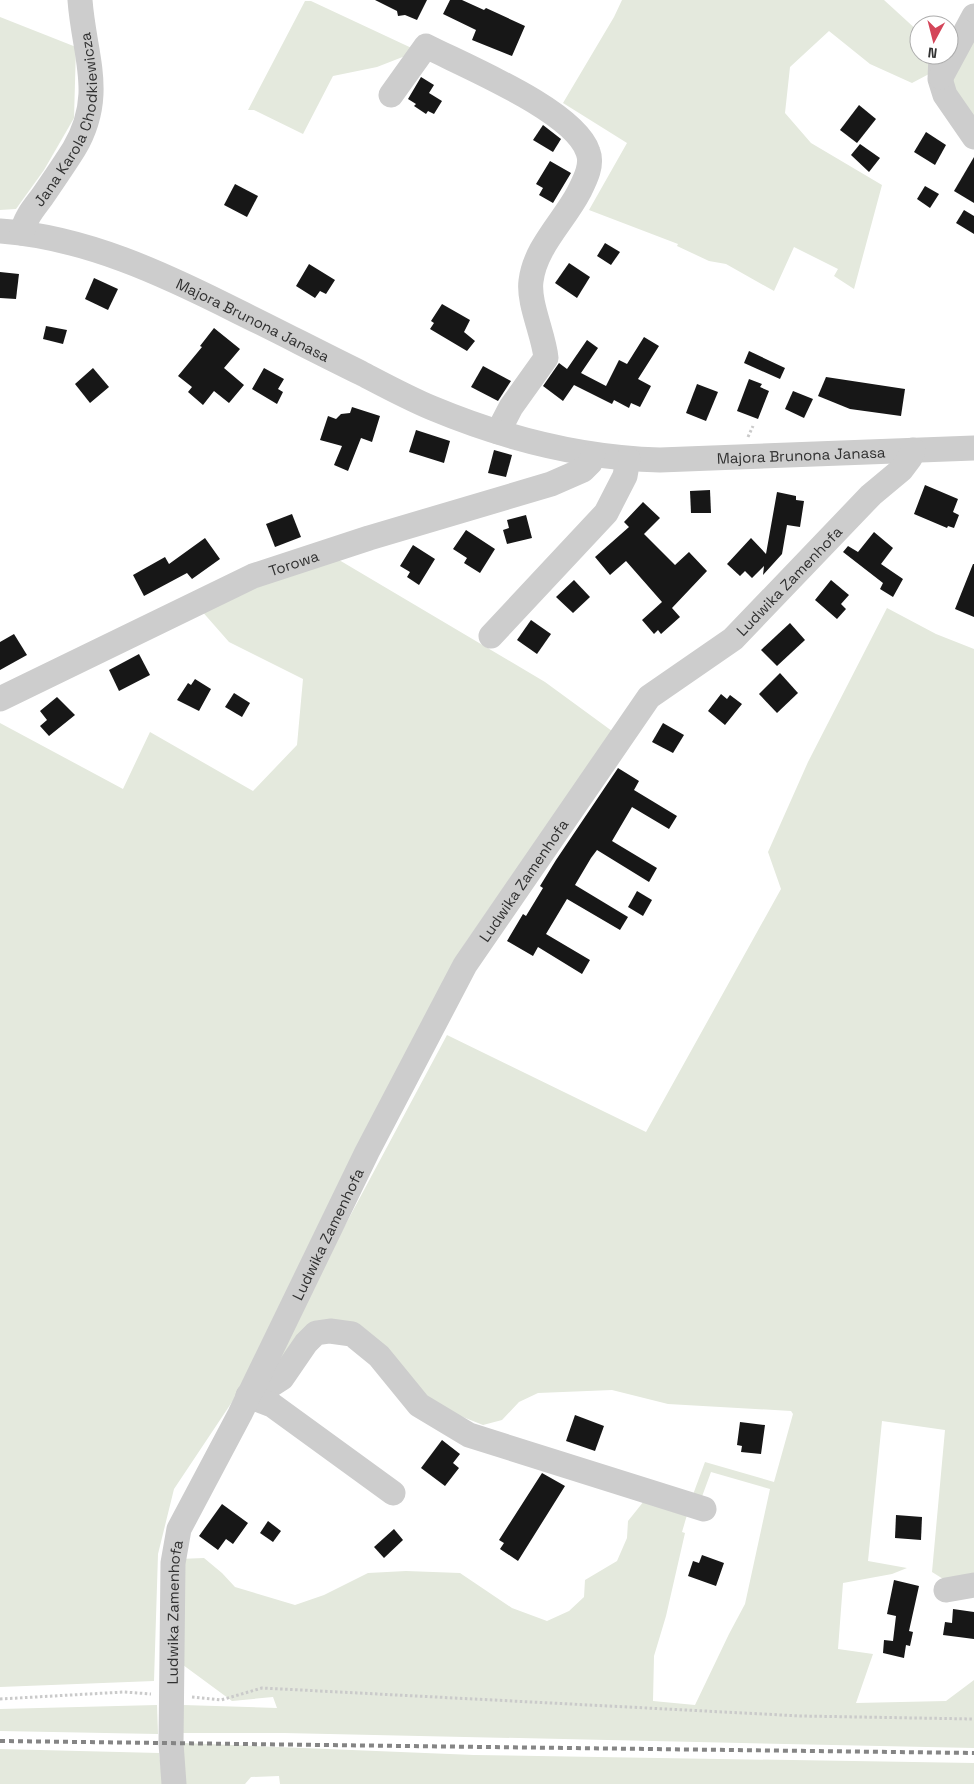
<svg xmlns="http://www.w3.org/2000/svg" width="974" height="1784" viewBox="0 0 974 1784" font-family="'Space Grotesk',sans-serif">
	<rect width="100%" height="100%" fill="#fff"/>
	<g fill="#e4e9dd">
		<path d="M622,0H884L919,32V55H936L929,74L912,83L870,64L829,31L790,67L785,113L811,143L882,185L854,289L834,276L838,269L794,247L774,291L726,264L709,261L677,246L678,244L589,210L627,143L563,103L614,17Z"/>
		<path d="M305,1H311L418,51L377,67L333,76L303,134L254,110H248Z"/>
		<path d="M0,17L76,47L74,118L44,170L16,209L0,210Z"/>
		<path d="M974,23V129L949,90Z"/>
		<path d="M334,557L545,682L612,731L464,945L238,1393L174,1489L158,1554L154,1681L0,1687V723L123,789L150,732L253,791L297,745L303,679L229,642L200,609Z"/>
		<path d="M887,608L936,634L974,649V1576L948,1582L932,1572L945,1430L882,1421L868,1561L907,1568L892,1574L843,1583L838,1649L873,1654L856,1703L946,1701L974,1680V1748L284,1733H180L183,1705L277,1708L273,1697L232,1701L179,1662V1559L204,1558L222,1573L235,1587L295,1605L324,1595L368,1573L406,1571L460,1573L512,1608L547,1621L569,1611L584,1597L585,1580L617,1561L627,1538L628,1521L644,1501L687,1515L682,1532L685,1533L666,1616L654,1656L653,1701L695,1705L729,1634L745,1604L770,1489L711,1472L700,1502L691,1500L705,1462L774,1482L793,1414L791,1411L668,1404L612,1390L538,1393L519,1402L502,1420L483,1425L420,1400L327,1323L269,1379L311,1289L447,1035L646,1132L781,889L768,852L808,762Z"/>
		<path d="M157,1705L158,1734L0,1731V1709Z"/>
		<path d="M184,1743L474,1755L974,1763V1784H280L279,1776L251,1777L245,1784H179L178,1770Z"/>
		<path d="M0,1749L159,1753L163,1784H0Z"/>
	</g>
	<g fill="#171717">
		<path d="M375,0H427L417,20L405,15L398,16L397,11Z"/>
		<path d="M450,0H462L484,10L486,8L525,26L512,56L472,40L476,30L443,14Z"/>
		<path d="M421,77L434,85L429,93L442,101L434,114L428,111L426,114L414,106L416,104L408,99Z"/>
		<path d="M859,105L876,119L857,143L840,130Z"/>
		<path d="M543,125L561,139L553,152L533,140Z"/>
		<path d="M926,132L946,145L935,165L914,152Z"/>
		<path d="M860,144L880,158L869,172L851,155Z"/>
		<path d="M974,157V203L954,191Z"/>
		<path d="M550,161L571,173L553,203L539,195L543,188L536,184Z"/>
		<path d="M235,184L258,196L247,217L224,205Z"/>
		<path d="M925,186L939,194L930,208L917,199Z"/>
		<path d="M964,210L974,216V234L956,223Z"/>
		<path d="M605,243L620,252L611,265L597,256Z"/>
		<path d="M569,263L590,277L577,298L555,283Z"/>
		<path d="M309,264L335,280L326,294L320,291L315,298L296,286Z"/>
		<path d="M0,272L19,274L16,299L0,298Z"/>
		<path d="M94,278L118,289L108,310L85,299Z"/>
		<path d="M442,304L470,320L464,332L475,341L467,351L430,329L434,323L431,321Z"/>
		<path d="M46,326L67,330L63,344L43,339Z"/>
		<path d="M214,328L240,349L224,368L244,385L229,403L214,391L203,405L188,392L192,387L178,376L202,347L200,346Z"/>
		<path d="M644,337L659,346L638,379L651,386L640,407L631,403L629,408L614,400L612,404L574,385L563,401L543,386L559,363L567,369L587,340L598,348L581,373L606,386L619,360L627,364Z"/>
		<path d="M749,351L785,368L780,379L744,363Z"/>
		<path d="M483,366L511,381L498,401L471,387Z"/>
		<path d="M93,368L109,387L90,403L75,384Z"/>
		<path d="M264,368L284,379L278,389L283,392L277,404L252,389Z"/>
		<path d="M826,377L905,389L901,416L850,409L818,396Z"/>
		<path d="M749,379L762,384L760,387L769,391L758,419L737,411Z"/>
		<path d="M697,384L718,392L706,421L686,413Z"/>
		<path d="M793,391L813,399L804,418L785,409Z"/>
		<path d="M352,407L380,416L372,442L361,438L348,471L334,465L342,446L320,440L328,416L336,419L341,414L350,413Z"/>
		<path d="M416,430L450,441L444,463L409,452Z"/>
		<path d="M494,450L512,455L506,477L488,473Z"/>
		<path d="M925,485L958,499L953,512L959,515L954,528L948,526L947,528L914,514Z"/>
		<path d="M710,490L711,513H691L690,491Z"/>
		<path d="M777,492L796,496V500L804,501L800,527L787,525L782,554L763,575L764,566L752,578L745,571L740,576L727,564L751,538L766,554Z"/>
		<path d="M643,502L660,518L644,534L675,565L689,552L707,571L672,608L680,617L661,634L658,630L654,634L642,620L662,602L626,561L610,575L595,557L629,527L624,522Z"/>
		<path d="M292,514L301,537L275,547L266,524Z"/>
		<path d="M526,515L532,538L507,544L503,530L509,528L507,520Z"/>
		<path d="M466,530L495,549L480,573L464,563L467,558L453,549Z"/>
		<path d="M874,532L893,548L881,564L903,579L893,597L880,589L883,583L843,552L848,546L858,552Z"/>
		<path d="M205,538L220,559L192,579L187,573L144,596L133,575L165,557L169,564Z"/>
		<path d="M413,545L435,559L419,585L407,577L410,572L400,566Z"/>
		<path d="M973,564H974V617L955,609Z"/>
		<path d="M574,580L590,597L573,613L556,597Z"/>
		<path d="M831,580L849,595L841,604L846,609L837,619L815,600Z"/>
		<path d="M531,620L551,634L537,654L517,640Z"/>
		<path d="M790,623L805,640L777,666L761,650Z"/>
		<path d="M14,634L27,655L0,670V642Z"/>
		<path d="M139,654L150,675L119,691L109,670Z"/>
		<path d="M780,673L798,693L777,713L759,694Z"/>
		<path d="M195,679L211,689L199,711L177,700L188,683L191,685Z"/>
		<path d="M234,693L250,703L242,717L225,707Z"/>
		<path d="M721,694L727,699L730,695L742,704L725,725L708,711Z"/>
		<path d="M57,697L75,715L49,736L40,726L47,720L40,711Z"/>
		<path d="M663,723L684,735L673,753L652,742Z"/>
		<path d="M618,768L639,781L634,790L677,816L669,829L632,807L612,841L657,868L649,882L597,850L591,858L575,885L628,917L620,930L567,899L546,934L590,960L582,974L538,947L533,956L507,941L523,914L526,916L543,888L540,886L556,860Z"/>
		<path d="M637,891L652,900L643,916L628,907Z"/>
		<path d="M575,1415L604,1426L595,1451L566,1441Z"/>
		<path d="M740,1422L765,1425L761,1454L741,1452L742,1446L737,1445Z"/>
		<path d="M442,1440L460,1454L453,1463L459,1468L445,1486L421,1468Z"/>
		<path d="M542,1473L565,1486L518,1561L500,1549L504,1543L499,1540Z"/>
		<path d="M222,1504L248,1523L233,1544L226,1539L218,1550L199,1536Z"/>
		<path d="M896,1515L922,1517L921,1540L895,1538Z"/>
		<path d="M268,1521L281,1531L273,1542L260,1533Z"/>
		<path d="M394,1529L403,1540L384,1558L374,1547Z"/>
		<path d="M702,1555L724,1563L716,1586L688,1576L693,1561L699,1563Z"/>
		<path d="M894,1580L919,1586L909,1631L913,1632L910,1646L906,1645L904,1658L883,1653L884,1640L893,1641L896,1616L887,1614Z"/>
		<path d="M953,1609L974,1612V1639L943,1635L945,1622L952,1623Z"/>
	</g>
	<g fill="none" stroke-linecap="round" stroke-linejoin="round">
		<g stroke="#cacaca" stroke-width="3" stroke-dasharray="2.5 2.5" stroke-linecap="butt">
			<path d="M748,437L753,426"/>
			<path d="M192,1697L221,1700L262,1688L801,1716L974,1719"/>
			<path d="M0,1699L124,1692L151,1694"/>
		</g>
		<g stroke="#cdcdcd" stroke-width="25">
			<path d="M941,55L940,79L945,95L974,137"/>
			<path d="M941,77L974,16"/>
			<path d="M391,95L426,46C465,66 575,111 588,152C593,165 585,180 579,192C564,221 535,247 531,281C528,303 544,335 546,358L511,407L498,432"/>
			<path id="s1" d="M0,231C85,237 164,274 239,312C280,332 320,353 361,373C384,385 408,398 432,408C504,438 582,458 660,460L974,448"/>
			<path id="s2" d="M22,233C25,218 33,209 42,197C53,181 64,165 74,149C106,95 84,56 80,0"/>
			<path d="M491,636L606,513L625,476L628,459"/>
			<path id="s3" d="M0,699L253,576L369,538L551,484L583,470L590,463L593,455"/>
			<path d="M248,1396L268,1387L282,1378L306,1343L316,1333L330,1331L352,1334L379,1356L419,1405L469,1435L704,1509"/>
			<path d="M248,1396L272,1405L393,1493"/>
			<path d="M946,1590L974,1585"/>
			<path id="s4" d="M174,1784L171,1743L173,1563L179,1529L240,1414L367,1152L465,965L649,697L733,639L871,495L901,470L910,458L913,450"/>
		</g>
		<path stroke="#858585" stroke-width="4" stroke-dasharray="5 4" stroke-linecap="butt" d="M0,1741L974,1753"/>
	</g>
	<g text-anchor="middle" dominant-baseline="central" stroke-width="5" stroke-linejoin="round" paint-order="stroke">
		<g font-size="15" fill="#303030" stroke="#fff">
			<text stroke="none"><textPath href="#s2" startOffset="126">Jana Karola Chodkiewicza</textPath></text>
			<text stroke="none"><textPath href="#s1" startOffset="270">Majora Brunona Janasa</textPath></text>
			<text stroke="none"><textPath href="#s1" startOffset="846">Majora Brunona Janasa</textPath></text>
			<text stroke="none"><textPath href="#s3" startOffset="324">Torowa</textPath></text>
			<text stroke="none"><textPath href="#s4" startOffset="1396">Ludwika Zamenhofa</textPath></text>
			<text stroke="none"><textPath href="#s4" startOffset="991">Ludwika Zamenhofa</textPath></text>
			<text stroke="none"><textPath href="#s4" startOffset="586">Ludwika Zamenhofa</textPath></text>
			<text stroke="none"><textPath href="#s4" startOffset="172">Ludwika Zamenhofa</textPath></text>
		</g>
	</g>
	<g transform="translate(934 40) rotate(187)"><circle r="24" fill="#ffffff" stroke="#acacac"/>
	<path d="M0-4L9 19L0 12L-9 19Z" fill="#d44559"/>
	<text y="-8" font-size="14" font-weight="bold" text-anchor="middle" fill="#303030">N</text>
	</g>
</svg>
